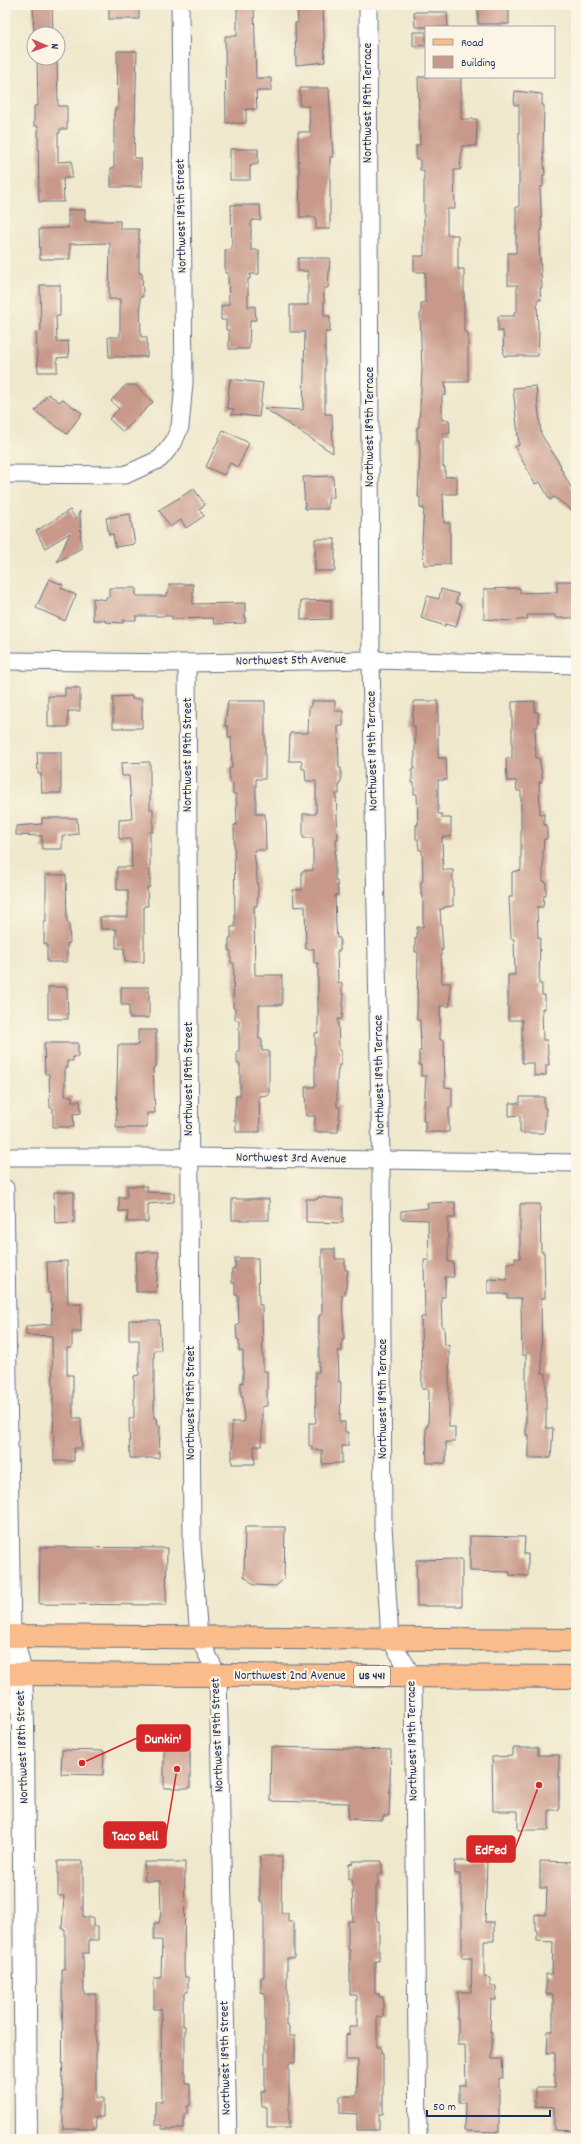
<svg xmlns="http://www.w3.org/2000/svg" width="581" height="2144" viewBox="0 0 581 2144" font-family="Dekko,sans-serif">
	<rect width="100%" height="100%" fill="#fcf5e5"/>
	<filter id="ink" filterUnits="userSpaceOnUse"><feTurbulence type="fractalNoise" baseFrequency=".025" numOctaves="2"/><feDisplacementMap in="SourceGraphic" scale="8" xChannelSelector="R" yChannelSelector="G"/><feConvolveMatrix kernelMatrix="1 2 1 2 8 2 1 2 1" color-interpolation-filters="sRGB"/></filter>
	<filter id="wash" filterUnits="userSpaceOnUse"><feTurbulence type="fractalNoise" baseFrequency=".012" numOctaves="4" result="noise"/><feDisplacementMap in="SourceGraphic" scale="16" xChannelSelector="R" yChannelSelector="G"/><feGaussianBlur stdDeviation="0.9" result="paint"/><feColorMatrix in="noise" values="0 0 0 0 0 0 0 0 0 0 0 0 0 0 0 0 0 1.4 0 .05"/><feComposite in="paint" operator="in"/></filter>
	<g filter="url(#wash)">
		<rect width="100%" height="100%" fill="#efe8cc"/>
		<g id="blocks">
			<g fill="#c8998a">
				<path d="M33,5H52L53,34L34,35Z"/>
				<rect x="109" y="5" width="30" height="14"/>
				<path d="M237,5H254L256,78H271V91H256L257,109H246V123H226L225,36H237Z"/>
				<path d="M297,5H323L325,62L296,65L295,23H298Z"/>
				<rect x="478" y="5" width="31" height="19"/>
				<path d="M414,12H447L448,27H415Z"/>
				<path d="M413,32H426V45L413,46Z"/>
				<path d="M117,51H137L134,158H141L142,187H111V168H114V116L115,109H118Z"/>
				<path d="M37,58H57L58,106H67V129H60V133H58V162L72,161V178H63L64,202H39L38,126H34V106H38Z"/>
				<path d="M418,77H461V119H477L476,146H462L460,170H454L455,209H447V235H458V269H464V332H468V382H445L446,395H442V420H449L450,433H443V467H445V477L457,476V494H443L444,523H450V564L424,565L422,540L424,508H420V497H418L420,452L419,440H417V427H419L422,370L420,314H421V303H425V272H414V256H424V170H420V159H416V145H420Z"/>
				<path d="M300,88H329L333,157H330V229H316V217H300L298,132H310L309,106H300Z"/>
				<path d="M515,91L542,94V105H544L543,150L545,175H543V187H540L542,231L540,232V243H539L542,288H540L541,300H537L538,331H539L538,356H504L503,331H498V316H514V312H517V285H508V253H516V207H519V105H514Z"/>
				<path d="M230,149H258V164H252V166H250V180H230Z"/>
				<path d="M231,205H260L261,220H253L251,223V250H259V274H250V279H248V307L255,306L256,320H250L249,349H229V330H226V320H221V306L229,305L228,273H225V250H232Z"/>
				<path d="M68,210H85V221H120V229H139V273H142L143,297H140L141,337H147V357H109L108,337H120V299H109L110,243L70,244V259H40L39,229L68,228Z"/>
				<path d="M298,258H330L328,288H324V316H330V332H325V414H332L333,453L264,408L303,410L305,332H290V305H308V271H298Z"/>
				<path d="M40,285H60V316H56L57,342L68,341L69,357L57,358V372H38L36,332L41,331Z"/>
				<path d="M230,379L263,383L259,417L231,414L234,409L227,408Z"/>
				<path d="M126,385H135L153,402L123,432L109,419L119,409L111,401Z"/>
				<path d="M536,386L541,434L561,466L560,467L576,497V513L554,497L550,500L540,482L535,484L515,447L519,445L513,388Z"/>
				<path d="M48,394L60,402L62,399L82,413L67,434L35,411Z"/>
				<path d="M223,430L249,443L238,467L230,463L224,475L206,467Z"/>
				<path d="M333,476L334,498H328V509H305L303,477Z"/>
				<path d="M194,489L205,505L199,509L204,516L186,528L181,520L170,527L159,510Z"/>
				<path d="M70,510L76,519L80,511L81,548L57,562L70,533L45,548L36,531Z"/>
				<path d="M130,514L135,544L115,547L113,534L109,535L106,518Z"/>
				<rect x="315" y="539" width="20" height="32"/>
				<path d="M49,579L63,585L61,588L76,595L65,621L36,608Z"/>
				<path d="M557,581H576V618H555V615H527L528,619L509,621L484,619V589L520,588V593L557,592Z"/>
				<path d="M169,584H193V604L245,603V623L214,624L213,618L172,619V616H136V620H123V623L105,622V620H93V598L106,600V597H109V588H136V596H166V593H169Z"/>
				<path d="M441,589L458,594L456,603L462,605L456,627L445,624V626L421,618L427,596L439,599Z"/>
				<path d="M331,600V619L301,620V601Z"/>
				<path d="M65,688H80V711H68V727H48V696H65Z"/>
				<path d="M132,696V699H142V728H113V697Z"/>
				<path d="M228,701H265V779H256V814H265L266,850H254L258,889L257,906H254L255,975H282V1005H259V1039H262V1051H269V1095L259,1096L260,1132H236V1121H234L236,1096H240V1064H237V1051H239V1020H235V1008H233L234,963H231V951H229V938H231V927H235L234,825H237L236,794H233V783H230L229,768H232L231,737H228V726H225Z"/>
				<path d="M311,701H335V711H343V726H338L339,768H341V782H339V794H336L338,839H336V850H335V881H337L338,895H335L336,927L337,938H340V951H337L338,983H342V994H344L342,1019H338L339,1050H341V1065H339L337,1076V1107H340L338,1132H315V1116H306L305,1087H315V1033H318V963H314V949H306L305,906L294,907L293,890H302V871L313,870V838H303V814H316V781H306L305,769H302V761H289L290,733H308L309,707H311Z"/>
				<path d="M414,701H438V758H446L447,780H438V814H442V818H451V837H442L443,870H453V906L444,907V909H440L443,950H441L442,983H450V1006H440V1040H444L445,1087L452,1088V1107H449V1132H425V1121H423L426,1076H421V1065H419V1051H421L420,1020H417L418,952H415V938H417V927H423V895H421V882L423,881L422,850H419L418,839H416V825H418L417,794H414V783H412V769H414V758H415V726H412Z"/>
				<path d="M535,701V712H538V727H535L536,758H539L542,775V782H539L540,814H544V825H547V839H544L543,850V881L546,882V895H544L543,907H537L538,938H540L539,984H542V995H545V1009L542,1008L543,1040H547L549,1065H546V1075L534,1076V1063H522V1020H508V975H515L514,939H511L509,897H512V872L521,870V791H517L516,781H507L506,758H512V702Z"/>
				<path d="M37,752H61V793H42L41,774H38Z"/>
				<path d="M150,762V809H153V832H150V887H147L148,906H144V962H125L124,948H116V929H101L100,917H128V890H117V867H132L131,839H119V820L132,819L129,776H122L121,763Z"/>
				<path d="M42,818H77L78,834L62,836V849H42V836L16,835V826L42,824Z"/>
				<path d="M46,875H66L67,922H69L70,943L67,944V962H47V944H44V922H46Z"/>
				<path d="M48,987H67L68,1019H48Z"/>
				<path d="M121,987H149V1018H129V1005H121Z"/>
				<path d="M138,1030H156V1067L153,1068L155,1113H147V1128H116L118,1045H138Z"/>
				<path d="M44,1043H78V1057H73V1061H67L68,1068H65V1096H72V1101H80L81,1113L73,1114L74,1127H53V1108H50L49,1074H45Z"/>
				<path d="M520,1097H544V1108H546L544,1133H520V1115L509,1116V1103H520Z"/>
				<path d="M127,1186H147V1192L174,1193V1202L148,1204V1222H127L128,1211H119V1197H127Z"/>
				<path d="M54,1192H74V1223L55,1224Z"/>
				<path d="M318,1197L343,1199V1223L306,1222V1199H318Z"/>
				<rect x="232" y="1199" width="37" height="21"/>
				<path d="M455,1202V1218H448V1262H453L454,1277H445V1297H441L442,1327H444L445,1346L449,1345V1427H455V1442H446V1463H427L426,1426H428L429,1389H422L421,1317H425L424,1260H429L428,1220L401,1219V1211L428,1208L427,1203Z"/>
				<path d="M520,1204H540L541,1252H544L545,1298H541L542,1373H546V1428H553L551,1458H529V1435H526V1355H522L521,1298H507V1294H488V1279L507,1280V1263H515V1258H520Z"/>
				<path d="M322,1249H335V1259H345V1270H348L345,1295H342L344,1340H342V1351H338L339,1382H341L340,1422H345V1432H348V1446H342V1463L322,1464V1450H312V1446H309V1423H316L315,1372H319V1315H322Z"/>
				<path d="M136,1252H159L156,1292H136Z"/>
				<path d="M235,1258H258L259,1305H262L263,1371H267V1406H262V1446H254L255,1464H232V1422H244L243,1396H241V1382L243,1383V1351H239V1340L237,1339L236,1326L239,1325L238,1295H235V1283H232V1269H235Z"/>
				<path d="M67,1261L68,1304H81V1332H72V1348H67V1375H73V1418H81L82,1448H74V1461H54L52,1336L26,1335V1326L52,1324L51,1293H48L47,1262Z"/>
				<path d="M129,1320H159L161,1350H154V1418H157L158,1426H160L159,1458H130L129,1419L134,1418V1376L139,1375V1340H129Z"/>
				<path d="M245,1527H285L284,1579L276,1586L254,1585L244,1576Z"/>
				<path d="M470,1536L525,1537L524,1554H528V1576L509,1575L510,1572L470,1571Z"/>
				<path d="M40,1547L167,1548L166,1605L39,1604Z"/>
				<path d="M462,1559V1606H417L416,1560Z"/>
				<path d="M164,1735H187L188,1750H190V1788H164Z"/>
				<path d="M271,1747L391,1750L389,1816H383V1820L348,1819L349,1803L270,1801Z"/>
				<path d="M513,1748H538V1755H559V1810H549V1830H518V1811H493L492,1757L513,1756Z"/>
				<path d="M62,1750L104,1751L103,1775L61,1774Z"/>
				<path d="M260,1856H282L281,1913H288V1922H294V1958H287V2026H289V2036H295V2063H289V2128H267V2107H262L261,2091H265V1993L261,1992V1977H264V1902H260Z"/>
				<path d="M58,1861H83V1917H93V1926H98V1940H89V1953H83L84,1994H96V2098H103V2117H95L96,2129H63L62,1969H65V1929H62L64,1896H58Z"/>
				<path d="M352,1861H382V1874H378V1886H376V1914L377,1921H379V1961H375V1994H379V1997H383V2017H377V2047H381V2053L383,2054V2114H379V2130H357V2114L340,2113V2096H357L358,2060H346V2034L349,2035V2027H357V1995H350V1950H348V1921H353L352,1879H349V1864L353,1863Z"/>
				<path d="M455,1861H487L485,1922H494V1941H484V1977L490,1978V1986H496V2000H491L490,2032H492V2059H502L503,2078H499V2132L464,2131L465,2103H459V2085H466L465,2045H458V1992H471L472,1958H462V1886H460V1874H455Z"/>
				<path d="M540,1861L576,1862V2131L554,2130V2107L535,2106V2088H555V2053H547L548,2031H553V1994H546V1974H552L553,1942L537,1941V1930H535V1914L546,1915L547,1888H540Z"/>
				<path d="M144,1862H185L184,1969L185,1977H188V1992H185V1999H183V2026H185V2083H190V2106H187V2113L184,2114V2129H162V2125H155V2101H162L161,2009H154V1978H161L162,1940H154V1923H159L161,1912L160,1881H145Z"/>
			</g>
		</g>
	</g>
	<g filter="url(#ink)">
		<use href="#blocks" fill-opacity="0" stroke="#657084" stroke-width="1"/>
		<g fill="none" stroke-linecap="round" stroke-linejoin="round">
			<defs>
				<g id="minor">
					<path d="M368,5L371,660L381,1161L383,1526L390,1639L413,1677L418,2139"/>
					<path d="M5,474L125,475L160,459L173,443L180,427L184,383L180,5"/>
					<path d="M5,661L187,663L371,660L576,665"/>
					<path d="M187,663L192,1546L199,1638L218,1676L228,2139"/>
					<path d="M5,1157H189L576,1163"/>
					<path d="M5,1188L12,1636"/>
				</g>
				<path id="tertiary" d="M12,1636L21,1674L23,1723L26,2139"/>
				<g id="primary">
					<path d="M5,1636L576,1640"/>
					<path d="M5,1674L576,1677"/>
				</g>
			</defs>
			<use href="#minor" stroke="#657084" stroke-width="19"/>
			<use href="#tertiary" stroke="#657084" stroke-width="24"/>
			<use href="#primary" stroke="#657084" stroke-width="24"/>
			<use href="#minor" stroke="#fff" stroke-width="17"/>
			<use href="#tertiary" stroke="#fff" stroke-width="22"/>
			<use href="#primary" stroke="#f9bc8a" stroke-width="22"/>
		</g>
	</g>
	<g text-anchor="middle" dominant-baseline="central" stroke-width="4" stroke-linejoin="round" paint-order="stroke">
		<rect fill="#fcf5e5" stroke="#5e6a86" stroke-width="1" x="354" y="1666" width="36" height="20" rx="3"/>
		<g font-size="12" font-weight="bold" fill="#1b2f5e">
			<text x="372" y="1676">US 441</text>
		</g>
		<g font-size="13" fill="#1b2f5e" stroke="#fcf5e5">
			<text transform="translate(368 103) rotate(-90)">Northwest 189th Terrace</text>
			<text transform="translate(182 216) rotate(-91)">Northwest 189th Street</text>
			<text transform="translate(370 427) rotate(-90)">Northwest 189th Terrace</text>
			<text transform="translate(291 661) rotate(-1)">Northwest 5th Avenue</text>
			<text transform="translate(373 751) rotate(-91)">Northwest 189th Terrace</text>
			<text transform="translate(188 755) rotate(-90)">Northwest 189th Street</text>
			<text transform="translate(380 1075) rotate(-91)">Northwest 189th Terrace</text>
			<text transform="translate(189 1079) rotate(-90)">Northwest 189th Street</text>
			<text transform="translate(291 1159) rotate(1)">Northwest 3rd Avenue</text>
			<text transform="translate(383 1399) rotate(-90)">Northwest 189th Terrace</text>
			<text transform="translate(191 1403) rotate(-90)">Northwest 189th Street</text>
			<text x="290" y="1676">Northwest 2nd Avenue</text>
			<text transform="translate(218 1735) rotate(-92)">Northwest 189th Street</text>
			<text transform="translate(413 1741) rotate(-91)">Northwest 189th Terrace</text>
			<text transform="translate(23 1747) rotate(-92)">Northwest 188th Street</text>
			<text transform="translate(226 2058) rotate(-91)">Northwest 189th Street</text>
		</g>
	</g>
	<path fill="none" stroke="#d62828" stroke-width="1.5" d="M82 1763L137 1738M177 1769L166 1835M539 1785L515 1849"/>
	<g fill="#d62828" stroke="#fcf5e5" stroke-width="1.5">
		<circle cx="82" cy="1763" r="4"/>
		<circle cx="177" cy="1769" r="4"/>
		<circle cx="539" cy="1785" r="4"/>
	</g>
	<g fill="#d62828" stroke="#d62828" stroke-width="1.5">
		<rect x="137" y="1725" width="53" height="26" rx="4"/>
		<rect x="104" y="1822" width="62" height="26" rx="4"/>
		<rect x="467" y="1836" width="48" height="26" rx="4"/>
	</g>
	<g font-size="14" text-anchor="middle" font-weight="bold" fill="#fff">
		<text x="163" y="1743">Dunkin'</text>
		<text x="135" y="1840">Taco Bell</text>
		<text x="491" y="1854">EdFed</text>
	</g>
	<rect width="581" height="2144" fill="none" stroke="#fcf5e5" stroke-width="20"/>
	<rect x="425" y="26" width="130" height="52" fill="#fcf5e5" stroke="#a2a6af"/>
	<rect x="433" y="39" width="20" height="6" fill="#f9bc8a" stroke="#a2a6af"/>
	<text x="461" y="46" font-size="12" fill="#1b2f5e">Road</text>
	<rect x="433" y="56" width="20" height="12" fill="#c8998a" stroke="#a2a6af"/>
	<text x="461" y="66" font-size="12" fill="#1b2f5e">Building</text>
	<g transform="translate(46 46) rotate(92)"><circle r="19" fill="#fcf5e5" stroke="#a2a6af"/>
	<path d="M0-3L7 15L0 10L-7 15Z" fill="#d1495b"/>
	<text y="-6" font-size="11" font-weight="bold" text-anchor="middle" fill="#1b2f5e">N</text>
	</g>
	<path d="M427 2110v6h123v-6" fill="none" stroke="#1b2f5e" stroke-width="2"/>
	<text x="433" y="2110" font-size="12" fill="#1b2f5e" stroke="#fcf5e5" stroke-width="3" paint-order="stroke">50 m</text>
</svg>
